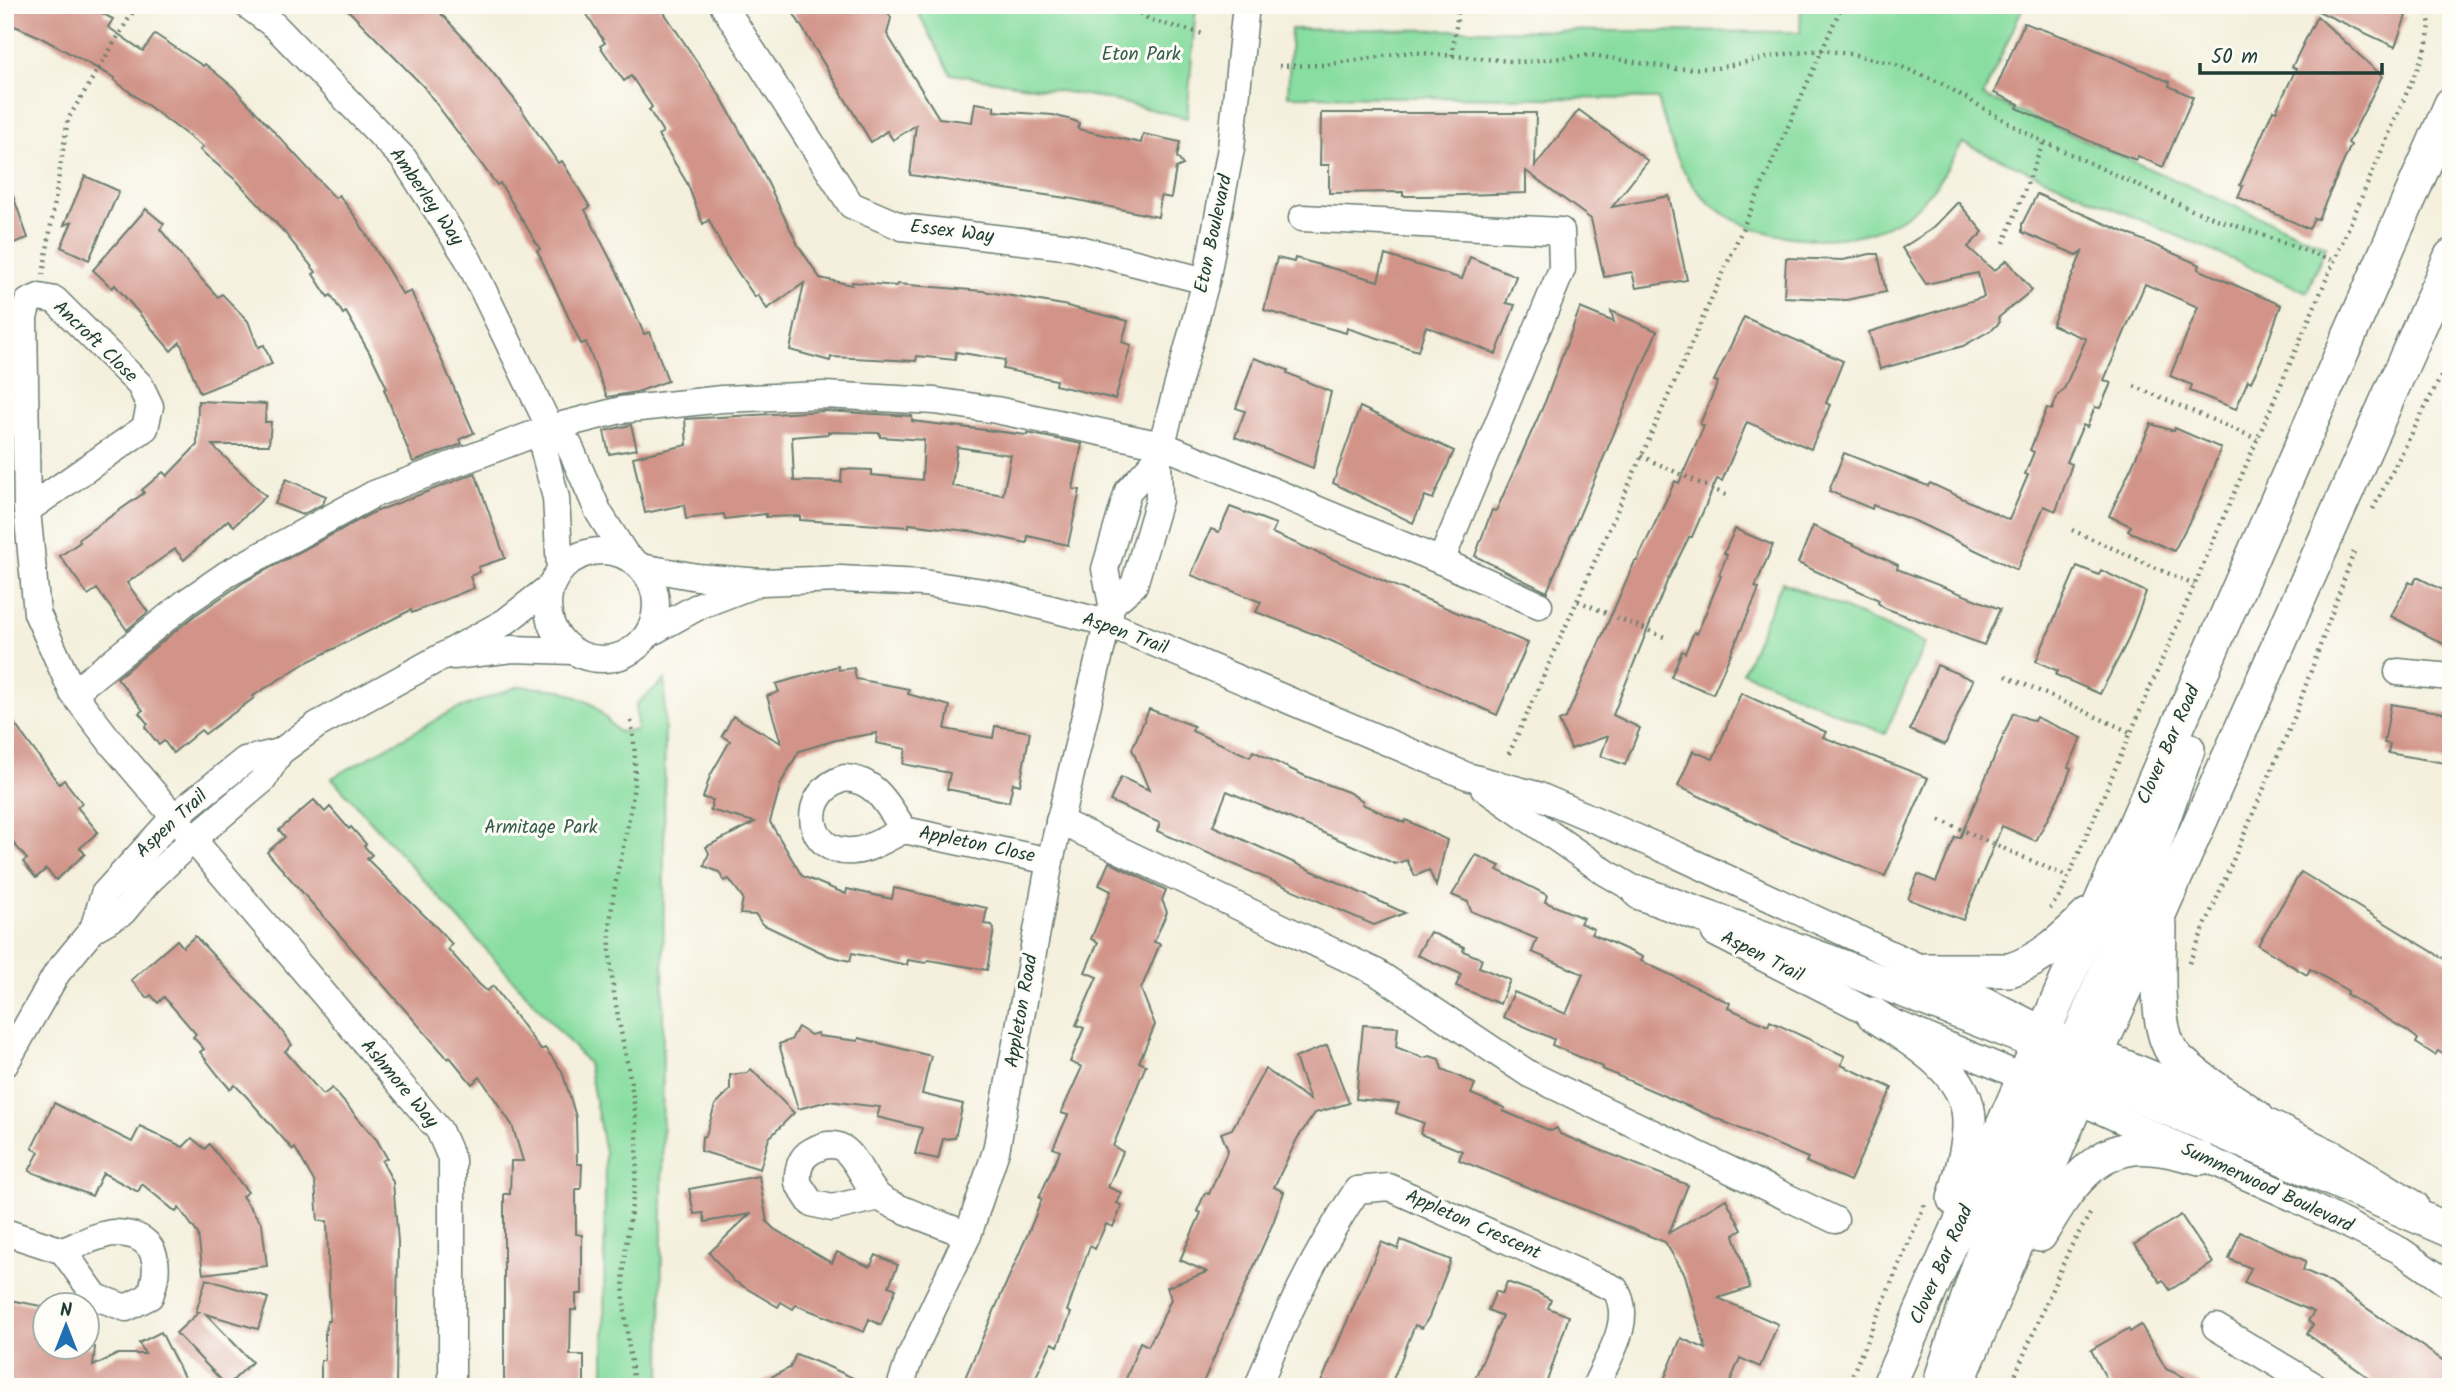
<svg xmlns="http://www.w3.org/2000/svg" width="2456" height="1392" viewBox="0 0 2456 1392" font-family="Kalam,sans-serif">
	<rect width="100%" height="100%" fill="#fdfcf7"/>
	<filter id="ink" filterUnits="userSpaceOnUse"><feTurbulence type="fractalNoise" baseFrequency=".0143" numOctaves="2"/><feDisplacementMap in="SourceGraphic" scale="14" xChannelSelector="R" yChannelSelector="G"/><feConvolveMatrix kernelMatrix="1 2 1 2 8 2 1 2 1" color-interpolation-filters="sRGB"/></filter>
	<filter id="wash" filterUnits="userSpaceOnUse"><feTurbulence type="fractalNoise" baseFrequency=".00686" numOctaves="4" result="noise"/><feDisplacementMap in="SourceGraphic" scale="28" xChannelSelector="R" yChannelSelector="G"/><feGaussianBlur stdDeviation="1.57" result="paint"/><feColorMatrix in="noise" values="0 0 0 0 0 0 0 0 0 0 0 0 0 0 0 0 0 1.4 0 .05"/><feComposite in="paint" operator="in"/></filter>
	<g filter="url(#wash)">
		<rect width="100%" height="100%" fill="#f4f0dd"/>
		<g fill="#88dda0" stroke="#548d6a" stroke-width="2">
			<path d="M914,5H1196L1187,118L1098,97L951,74Z"/>
			<path d="M1801,5H2024L1983,96L2326,246L2307,292L1963,143C1946,168 1933,196 1908,214C1856,253 1749,245 1704,198C1677,170 1668,136 1658,99L1288,96L1291,29L1800,32Z"/>
			<path d="M1782,582L1925,643L1885,734L1743,672Z"/>
			<path d="M665,680L661,1387H604L605,1153L588,1063L332,778L452,711L519,686L562,690L594,705L618,732L637,730L636,704Z"/>
		</g>
		<g id="blocks">
			<g fill="#d29489" fill-rule="evenodd">
				<path d="M5,5H108L103,14L113,19L108,27L143,51L155,34L203,66L205,64L233,87L335,198L339,195L357,219L403,295L411,291L474,433L460,439L462,444L413,462L384,389L387,388L373,359L346,312L343,314L331,295L328,297L313,274L316,272L284,232L238,182L200,150L203,147L114,80L115,78L36,35L5,22Z"/>
				<path d="M343,5H433L472,47L515,100L558,163L562,161L590,207L585,210L619,276L644,334L650,332L668,381L637,392L607,397L586,342L581,344L537,250L540,249L500,183L497,185L423,86Z"/>
				<path d="M581,5H659L722,99L759,165L798,245L820,278L852,285V282L896,286L897,284L983,291L1063,305L1128,321L1122,342L1131,345L1115,399L1055,385L1056,380L1003,369L1005,360L956,352L955,360L917,356L916,361L831,357L830,361L790,350L804,283L767,309L758,295L755,297L726,255L709,220L703,224L687,183L658,135L663,132L649,110L652,107L631,76L624,81L600,46L605,43Z"/>
				<path d="M807,5H884L891,18L887,34L939,118L972,122L975,103L994,106V111L1053,115L1075,121L1079,123L1078,129L1141,143L1143,134L1180,142L1177,157L1183,165L1176,168L1171,198L1161,196L1158,217L1073,199L910,175L916,125L893,140L887,131L871,142L794,14Z"/>
				<path d="M2305,5H2383L2406,16L2395,47Z"/>
				<path d="M2317,16L2382,76L2348,143L2351,145L2318,219L2314,218L2309,229L2238,197L2243,186L2240,185L2273,110L2276,111L2296,69L2292,67Z"/>
				<path d="M2024,23L2078,42L2170,82L2169,86L2193,97L2163,167L2138,156L2136,160L2109,150L2017,108L2019,104L1994,93Z"/>
				<path d="M1579,110L1648,161L1612,207L1669,196L1687,280L1636,288L1632,272L1604,277L1591,219L1526,171V193L1429,196H1403V192L1329,193V165H1320L1321,113H1536L1535,166Z"/>
				<path d="M85,176L119,191L89,260L61,247L72,222L64,225Z"/>
				<path d="M8,182L28,238L5,246V183Z"/>
				<path d="M2037,194L2200,265L2198,269L2281,305L2261,361L2251,382L2248,380L2236,409L2190,391L2192,385L2170,376L2198,307L2145,284L2104,380L2111,383L2100,408L2095,407L2087,427L2083,425L2067,462L2072,464L2056,511L2044,506L2017,570L1915,521L1873,505L1872,509L1829,491L1844,453L1928,486L1930,483L2009,520L2028,475L2025,474L2034,452L2030,450L2047,408L2052,410L2058,395L2064,389L2086,339L2052,325L2083,250L2077,255L2022,232V224Z"/>
				<path d="M1958,202L1983,232L1968,247L1994,271L2007,260L2032,290L1998,318L2000,322L1993,329L1963,346L1880,369L1869,332L1984,297L1978,273L1926,284L1902,248L1932,229Z"/>
				<path d="M146,209L164,224L160,229L193,270L218,297L222,294L248,321L258,347L264,345L272,364L200,393L180,342L171,351L115,285L112,288L93,270Z"/>
				<path d="M1870,254H1878L1886,292L1846,300L1784,297L1786,258L1843,260Z"/>
				<path d="M1385,255L1462,279L1470,257L1516,276L1506,303L1515,305L1496,354L1426,326L1418,351L1347,328L1346,333L1264,310L1277,258L1294,262L1295,258L1378,281Z"/>
				<path d="M1580,308L1614,322L1611,311L1657,331L1547,592L1475,556L1492,510L1496,511L1545,402Z"/>
				<path d="M1744,317L1843,361L1826,403L1830,405L1811,449L1747,422L1722,481L1717,479L1692,537H1689L1668,579L1613,715L1640,728L1625,765L1601,756L1608,736L1571,749L1559,721L1566,718L1635,561H1637L1675,481L1679,483L1704,426L1700,424L1718,382L1714,381Z"/>
				<path d="M1254,358L1288,370L1287,373L1331,392L1313,468L1235,437L1245,411L1236,408Z"/>
				<path d="M198,401L266,404L265,422H271L269,445H212L266,496L234,526L228,520L184,560L175,549L127,583L148,612L127,630L97,589L88,595L60,556L80,542L79,539L87,533L144,493L142,490L163,472L167,476L197,445Z"/>
				<path d="M1360,407L1454,451L1433,499L1425,496L1413,523L1333,483Z"/>
				<path d="M824,411L912,416V421L1027,435V433L1082,444L1073,489L1080,490L1068,545L1028,536L1027,543L975,532L909,524V527L800,520V516L766,517V514L725,519L724,514L686,519L684,505L645,513L633,457L687,445L685,419ZM828,432L880,433V437L924,440L922,480L872,475V470L842,469L841,482L794,481L792,437L828,434ZM957,447L1011,455L1003,495L952,486Z"/>
				<path d="M2151,424L2174,431L2175,428L2221,448L2199,503L2174,551L2128,531L2131,526L2109,516Z"/>
				<path d="M631,425L637,449L609,454L604,431Z"/>
				<path d="M475,473L505,558L478,567L480,572L470,576L474,588L412,613L411,610L305,663L253,696L254,698L205,734L201,730L173,753L164,741L159,745L145,727L148,724L139,713L143,710L117,678L194,616L244,582L370,514Z"/>
				<path d="M286,479L326,496L323,504L302,515L275,504Z"/>
				<path d="M1230,507L1276,524L1272,533L1528,643L1497,715L1327,639L1256,612L1261,602L1191,575L1211,529L1219,532Z"/>
				<path d="M1813,526L1898,565L1897,569L2000,609L1984,645L1885,608L1878,603L1879,600L1798,563Z"/>
				<path d="M1735,529L1773,545L1755,587L1759,588L1757,594L1713,694L1671,677L1682,651L1685,653L1694,632L1697,634L1721,576L1719,575L1727,555L1724,553Z"/>
				<path d="M2077,566L2099,575L2101,570L2146,592L2127,642L2100,694L2056,675L2058,671L2036,661Z"/>
				<path d="M2417,577L2451,594V648L2391,616L2409,582L2413,584Z"/>
				<path d="M1937,665L1973,680L1945,745L1910,730Z"/>
				<path d="M838,666L839,670L854,668L856,679L909,689L908,694L950,706L945,729L993,738L995,726L1030,732L1020,785L1013,783L1009,802L947,789L950,773L903,764L906,749L876,743L877,733L836,740L799,751L781,783L770,822L802,876L846,894L847,889L892,899L894,888L987,908L984,924L992,925L994,929L987,970L929,960L926,963L908,960L907,965L852,953L850,961L829,956L762,924L756,915L740,914L743,898L729,879L724,881L719,872L704,866L709,853L706,847L755,822L710,810L713,800L703,798L710,776L730,741L722,736L733,716L781,743L767,696L779,692L776,684Z"/>
				<path d="M1741,693L1826,732L1823,737L1928,778L1885,876L1787,838L1678,786L1693,751L1713,759Z"/>
				<path d="M2391,704L2451,714V764L2388,753L2390,744L2384,743Z"/>
				<path d="M1149,709L1194,726L1192,731L1250,757L1253,751L1305,776L1348,792L1363,801L1362,804L1404,823L1406,820L1447,840L1436,886L1429,870L1415,876L1407,860L1395,864L1227,791L1213,826L1405,913L1374,925L1157,831L1160,823L1110,801L1121,777L1149,790L1132,749Z"/>
				<path d="M5,711L59,784L64,780L82,803L77,807L98,832L80,848L85,854L56,880L46,869L36,878L23,862L27,859L5,833Z"/>
				<path d="M2013,713L2034,721L2036,717L2082,738L2068,767L2071,768L2063,789L2036,841L2002,826L1963,920L1908,899L1918,874L1936,882L1955,837L1960,838Z"/>
				<path d="M314,800L325,812L330,807L349,829L351,827L366,844L364,846L372,855L367,859L438,929L452,944L448,949L479,984L487,991L493,986L541,1050L545,1048L562,1071L576,1117L577,1164H582L581,1189H576V1234L582,1235V1294H576V1310H571L570,1355H584V1387H532V1382H504V1194H510L511,1161H523L512,1125L480,1077L472,1084L450,1057L448,1059L267,852L285,837L279,830Z"/>
				<path d="M1476,855L1500,866L1497,870L1547,895L1545,902L1583,918L1580,923L1594,929L1592,934L1643,957L1641,961L1730,1003L1728,1008L1768,1026L1770,1021L1845,1056L1841,1065L1892,1088L1850,1181L1806,1162L1808,1158L1602,1069L1603,1067L1552,1045L1554,1039L1503,1017L1514,992L1566,1014L1583,974L1532,952L1537,939L1471,911L1468,902L1452,895Z"/>
				<path d="M1109,862L1166,890L1162,900L1167,912L1154,942L1160,944L1141,989L1155,1025L1139,1062L1146,1065L1113,1146L1123,1152L1108,1187L1122,1193L1117,1203L1122,1206L1113,1227L1106,1224L1095,1249L1090,1246L1067,1311L1071,1313L1058,1346L1052,1343L1031,1387H961L1029,1231L1042,1199L1039,1198L1060,1151L1053,1148L1068,1115L1061,1113L1082,1067L1070,1062L1084,1028L1076,1025L1097,977L1085,972L1098,942L1091,939L1111,891L1099,885Z"/>
				<path d="M2301,872L2451,963V1059L2438,1051L2435,1055L2416,1043L2418,1039L2409,1032L2346,994L2348,991L2310,969L2307,975L2258,945Z"/>
				<path d="M1430,932L1464,947L1463,951L1482,959L1479,967L1510,980L1500,1004L1456,986L1461,974L1417,955Z"/>
				<path d="M195,936L272,1018L292,1045L285,1051L323,1095L332,1088L377,1140L387,1158L382,1161L393,1182L398,1242L396,1387H326V1380H321V1360H325V1334L327,1321H330L327,1221H318L315,1183L295,1148L293,1150L246,1096L235,1085L230,1089L218,1075L200,1052L204,1049L193,1037L196,1034L164,997L158,1003L151,995L147,998L131,980L177,940L183,947Z"/>
				<path d="M1363,1025L1398,1027L1396,1047L1423,1058L1430,1056L1439,1059L1442,1069L1475,1084L1471,1094L1505,1108L1503,1111L1551,1131L1557,1128L1560,1134L1688,1185L1669,1233L1726,1199L1742,1230L1734,1235L1750,1288L1718,1298L1778,1324L1760,1367L1740,1358L1728,1387H1661L1681,1338L1706,1349L1685,1275L1665,1242L1459,1160L1462,1151L1420,1134L1424,1123L1396,1113L1399,1103L1356,1099Z"/>
				<path d="M798,1027L811,1035L817,1033L818,1036L858,1041L859,1038L931,1056L922,1094L963,1104L955,1138L943,1139L938,1159L915,1154L922,1128L877,1117L880,1107L828,1101L798,1109L779,1044L791,1040Z"/>
				<path d="M1327,1045L1349,1103L1315,1113L1297,1139L1274,1187L1284,1192L1273,1223L1201,1387H1123L1140,1342L1148,1346L1160,1324L1171,1299L1167,1287L1207,1272L1180,1260L1201,1213L1197,1211L1205,1193L1209,1194L1228,1150L1221,1133L1232,1129L1265,1069L1310,1100L1295,1058Z"/>
				<path d="M751,1069L794,1113L769,1138L760,1169L701,1151L702,1137L706,1135L715,1105L730,1090V1075L747,1073Z"/>
				<path d="M54,1103L132,1142L140,1126L183,1147L192,1138L205,1149L209,1144L248,1192L242,1196L262,1224L267,1266L203,1274L198,1234L179,1208L176,1212L142,1184L138,1192L103,1173L92,1196L29,1171L39,1152L32,1148Z"/>
				<path d="M759,1176L767,1222L774,1229L832,1263L837,1252L870,1267L876,1255L898,1265L889,1286L896,1289L881,1325L869,1319L864,1332L796,1305L793,1309L781,1302L778,1307L734,1281L709,1253L750,1214L705,1222L703,1213L694,1214L689,1189Z"/>
				<path d="M2181,1215L2213,1263L2170,1290L2163,1280L2160,1282L2135,1244Z"/>
				<path d="M2240,1232L2306,1261L2303,1270L2324,1279L2451,1366V1379L2446,1387H2382L2307,1334L2313,1325L2308,1321L2314,1312L2244,1283L2251,1268L2229,1259Z"/>
				<path d="M1401,1240L1451,1260L1429,1317L1422,1328L1415,1325L1390,1387H1319L1381,1242L1398,1249Z"/>
				<path d="M206,1279L268,1298L258,1329L206,1314L252,1362L227,1386L176,1333L199,1312H196Z"/>
				<path d="M1507,1282L1538,1293L1551,1300L1548,1308L1569,1316L1545,1387H1471L1502,1316L1488,1310L1496,1291L1502,1294Z"/>
				<path d="M5,1299L46,1307V1347H95L93,1366L118,1354H145L139,1343L161,1332L189,1387H32L5,1381Z"/>
				<path d="M2141,1325L2166,1369L2206,1387H2111L2091,1350L2128,1329L2130,1332Z"/>
				<path d="M796,1354L829,1367L873,1387H750L790,1368Z"/>
			</g>
		</g>
	</g>
	<g filter="url(#ink)">
		<use href="#blocks" fill-opacity="0" stroke="#6a7c6f" stroke-width="2"/>
		<g fill="none" stroke-linecap="round" stroke-linejoin="round">
			<defs>
				<g id="minor">
					<path d="M247,5L275,26L404,159L468,259L550,428L569,445L599,513L627,557"/>
					<path d="M723,5L851,205L902,227L1072,247L1206,281"/>
					<path d="M1302,218L1561,231L1562,269L1441,561"/>
					<path d="M550,428L544,451L556,498L560,570"/>
					<path d="M27,510L145,428L150,406L140,385L55,300L39,297L28,302L24,318L27,510L37,613L73,693L113,745L439,1130L452,1160V1387"/>
					<circle cx="602" cy="605" r="54"/>
					<path d="M641,567L697,577L762,582L840,579L923,583L990,593L1107,623L1467,776L1537,795L1677,855L1925,970L2044,1030L2257,1117L2337,1156L2415,1204"/>
					<path d="M1112,604L1134,585L1159,500L1158,458L1206,281L1231,148L1246,5"/>
					<path d="M650,633L701,605L753,585"/>
					<path d="M453,656L513,649L572,651"/>
					<path d="M2398,672L2451,677"/>
					<path d="M73,693L185,603L227,574L374,494L550,428L621,410L722,399L824,395L935,401L996,410L1162,445L1441,561L1539,605"/>
					<path d="M845,778C877,780 888,806 904,830C888,837 870,850 853,851C805,855 798,792 845,778Z"/>
					<path d="M1484,788L1605,872L1656,902"/>
					<path d="M1059,821L1376,972L1529,1074L1835,1220"/>
					<path d="M904,830L1050,861"/>
					<path d="M93,929L123,912L148,882L192,840L263,780L280,752"/>
					<path d="M1715,933L1873,1014L2077,1100L2298,1200L2401,1251L2451,1286"/>
					<path d="M5,1064L57,973L93,929L104,894L174,817L245,760L280,752L317,725L505,622L551,586"/>
					<path d="M879,1197L832,1208L811,1203L798,1183C797,1171 800,1157 812,1151C852,1128 857,1176 878,1196C888,1206 951,1228 968,1235"/>
					<path d="M5,1232L63,1251L96,1297L126,1308L150,1296C162,1263 157,1233 114,1233C98,1234 78,1245 63,1251"/>
					<path d="M2216,1327L2316,1387"/>
					<path d="M900,1387L910,1357L968,1235L996,1151L1050,861L1112,604L1105,569L1128,491L1158,458"/>
					<path d="M1258,1387C1284,1317 1316,1252 1357,1190L1389,1187L1615,1289C1635,1320 1608,1357 1595,1387"/>
				</g>
				<g id="major">
					<path d="M1640,893L1825,960L2051,1048L2072,1053L2098,1052"/>
					<path d="M2160,926C2160,960 2152,1035 2178,1059C2201,1081 2231,1098 2257,1117"/>
					<path d="M1925,970H2010C2042,960 2064,938 2088,915"/>
					<path d="M1873,1014C1909,1039 1967,1069 1969,1119C1970,1145 1961,1173 1954,1199"/>
					<path d="M2067,1070L2088,1074L2451,1231"/>
					<path d="M2067,1072L2076,1043L2127,922L2188,749"/>
					<path d="M2040,1235C2065,1193 2094,1142 2152,1148C2168,1149 2184,1154 2200,1158"/>
					<path d="M1942,1376L1995,1216L2052,1083L2054,1069L2050,1045"/>
					<path d="M1888,1387L2451,104"/>
					<path d="M1956,1387L2098,1052L2451,256"/>
				</g>
			</defs>
			<use href="#minor" stroke="#6a7c6f" stroke-width="29"/>
			<use href="#major" stroke="#6a7c6f" stroke-width="36"/>
			<g stroke="#6a7c6f" stroke-width="4.5" stroke-dasharray="2 5" stroke-linecap="butt">
				<path d="M1129,5L1150,20L1204,34"/>
				<path d="M1452,56L1459,5"/>
				<path d="M1279,66L1324,65L1411,52L1521,62L1591,55L1677,69L1717,68L1786,54L1823,50L1856,55L1894,64L1939,82L2029,135L2192,210L2334,261"/>
				<path d="M2004,243L2044,141"/>
				<path d="M43,275L68,119L137,5"/>
				<path d="M2134,386L2257,439"/>
				<path d="M1641,456L1728,496"/>
				<path d="M2373,509L2451,357"/>
				<path d="M2072,530L2194,585"/>
				<path d="M1578,601L1664,637"/>
				<path d="M2006,676L2130,732"/>
				<path d="M631,721C646,800 613,856 610,930C607,1002 635,1068 637,1139C639,1182 627,1223 624,1266C621,1305 630,1348 634,1387"/>
				<path d="M1509,754L1842,5"/>
				<path d="M1940,820L2068,877"/>
				<path d="M2050,909L2062,892L2426,48L2430,25L2426,5"/>
				<path d="M2189,963L2294,718L2355,549"/>
				<path d="M1847,1387L1925,1204"/>
				<path d="M2010,1387L2069,1250L2090,1214"/>
			</g>
			<use href="#minor" stroke="#fff" stroke-width="26"/>
			<use href="#major" stroke="#fff" stroke-width="33"/>
		</g>
	</g>
	<g text-anchor="middle" dominant-baseline="central" stroke-width="6" stroke-linejoin="round" paint-order="stroke">
		<g font-size="19" fill="#345d4a" stroke="#fdfcf7">
			<text x="1141" y="55">Eton Park</text>
			<text x="541" y="828">Armitage Park</text>
		</g>
		<g font-size="19" fill="#1f3d34" stroke="#fdfcf7">
			<text transform="translate(426 197) rotate(55)">Amberley Way</text>
			<text transform="translate(952 232) rotate(7)">Essex Way</text>
			<text transform="translate(1214 234) rotate(-78)">Eton Boulevard</text>
			<text transform="translate(95 342) rotate(44)">Ancroft Close</text>
			<text transform="translate(1125 634) rotate(20)">Aspen Trail</text>
			<text transform="translate(2169 745) rotate(-66)">Clover Bar Road</text>
			<text transform="translate(172 824) rotate(-43)">Aspen Trail</text>
			<text transform="translate(977 845) rotate(12)">Appleton Close</text>
			<text transform="translate(1762 957) rotate(27)">Aspen Trail</text>
			<text transform="translate(1022 1011) rotate(-80)">Appleton Road</text>
			<text transform="translate(399 1084) rotate(50)">Ashmore Way</text>
			<text transform="translate(2267 1188) rotate(25)">Summerwood Boulevard</text>
			<text transform="translate(1473 1225) rotate(24)">Appleton Crescent</text>
			<text transform="translate(1942 1265) rotate(-66)">Clover Bar Road</text>
		</g>
	</g>
	<rect width="2456" height="1392" fill="none" stroke="#fdfcf7" stroke-width="28"/>
	<g transform="translate(66 1326)"><circle r="33" fill="#fdfcf7" stroke="#a4b0a9" stroke-width="2"/>
	<path d="M0-5L12 26L0 18L-12 26Z" fill="#1f6fb2"/>
	<text y="-10" font-size="19" font-weight="bold" text-anchor="middle" fill="#1f3d34">N</text>
	</g>
	<path d="M2200 63v10h182v-10" fill="none" stroke="#1f3d34" stroke-width="3.5"/>
	<text x="2211" y="63" font-size="21" fill="#1f3d34" stroke="#fdfcf7" stroke-width="5" paint-order="stroke">50 m</text>
</svg>
